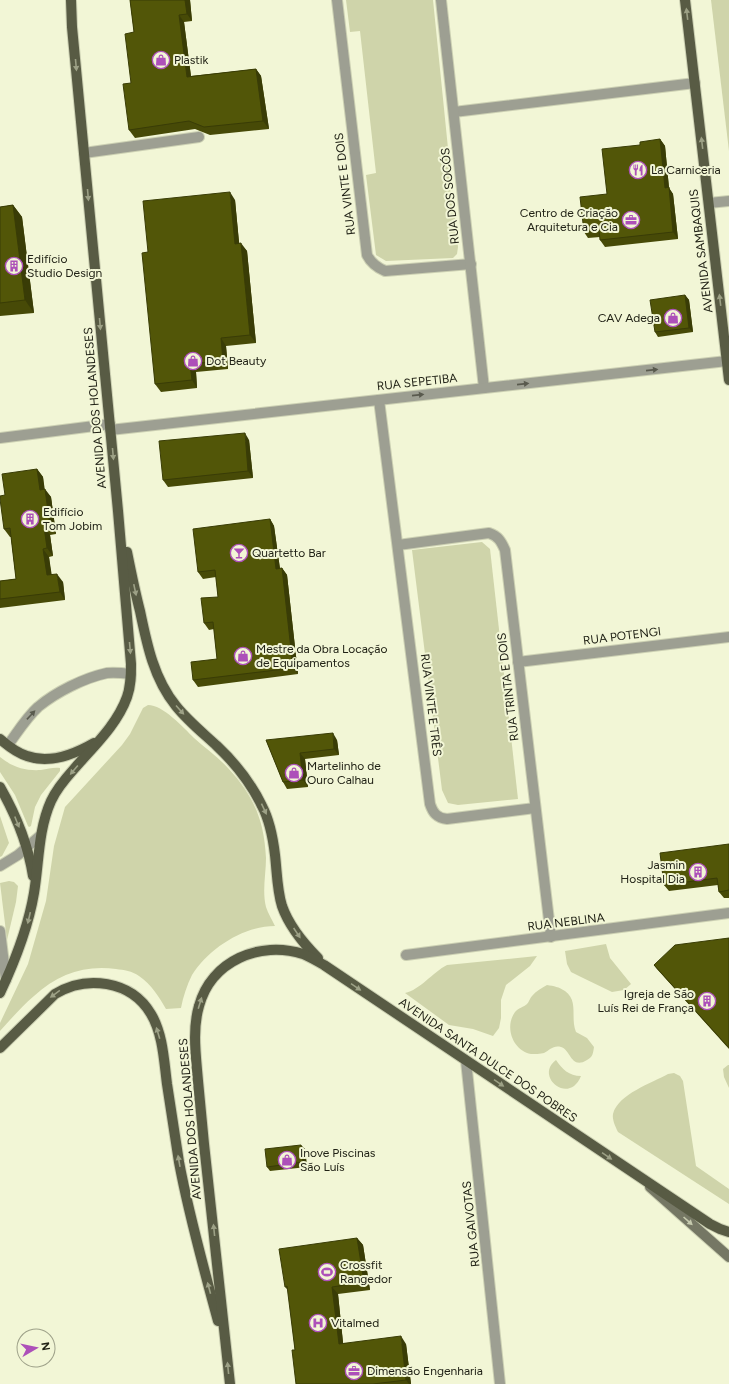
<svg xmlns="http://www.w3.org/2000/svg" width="729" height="1384" viewBox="0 0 729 1384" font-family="Figtree,sans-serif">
	<rect width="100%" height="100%" fill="#f2f6d6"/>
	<g fill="#cfd4aa">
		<path d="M346,0H433L458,247L457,254L453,258L386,261L376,255L366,175L376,173L360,31L350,32Z"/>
		<path d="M711,0H729V151Z"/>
		<path d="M482,542L490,549L518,799L458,805L448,803L442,790L412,550Z"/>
		<path d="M148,705C163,705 183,727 194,738C205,748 218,757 228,768C254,796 264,820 266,858C266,874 262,891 266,907C268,913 272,920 275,926C244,926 209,948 192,975C187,985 183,997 181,1008L166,1009C159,997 152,985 139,976C132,971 124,970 116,969C84,965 58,974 34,996C22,1006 11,1019 0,1031V1023L28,964L46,901L54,846L65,807L122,745L130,734L143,708Z"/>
		<path d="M0,757C12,767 25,771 41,770C48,769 54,767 60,768V771L41,795L35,807L31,826L29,827L28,826L15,795L0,772Z"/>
		<path d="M0,816L9,843L2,856L0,857Z"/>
		<path d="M9,881L14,882L18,886L16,902L7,940L0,883Z"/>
		<path d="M606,944L610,958L631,984L624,990L612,992L581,977L571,972L567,964L565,951Z"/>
		<path d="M537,956L530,966L506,985L501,1000V1018L499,1028L493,1036L473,1029L449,1025L405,993C420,990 433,972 447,965Z"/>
		<path d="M547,985C554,986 559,987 565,991C579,1001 570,1018 576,1032L587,1038L594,1047C593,1053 593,1057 587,1060C571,1070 571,1050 561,1047C553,1045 550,1050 544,1053C541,1054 534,1054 531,1054C513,1051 504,1027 515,1012C518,1008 524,1007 527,1004C529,1002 530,998 532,996C536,991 542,988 547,985Z"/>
		<path d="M556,1060C562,1069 569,1076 581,1076C569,1106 534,1076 556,1060Z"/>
		<path d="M728,1065H729V1088L724,1077L723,1069Z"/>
		<path d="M674,1073L680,1076L683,1081L696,1166L729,1189V1204L618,1132C615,1126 612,1119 613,1114C618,1094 652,1083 668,1074Z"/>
	</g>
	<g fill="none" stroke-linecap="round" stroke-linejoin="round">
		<defs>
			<g id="service">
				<path d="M454,112L695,83"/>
				<path d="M84,153L199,137"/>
				<path d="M709,203L729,201"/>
				<path d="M518,662L729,637"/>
				<path d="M8,745C17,733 26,718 38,707C56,692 84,678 107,673C114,672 123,673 131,674"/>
				<path d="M0,866L18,855L41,835"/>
				<path d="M0,931L6,980"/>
			</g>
			<g id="minor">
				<path d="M337,0L367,255C371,263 376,267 385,271L471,264"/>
				<path d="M441,0L484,388"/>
				<path d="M379,400L430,804C433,813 437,818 447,819L535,808"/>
				<path d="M0,438L110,424"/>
				<path d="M398,545L489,533C498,536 501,541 505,550L551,937"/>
				<path d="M406,955L729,913"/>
				<path d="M466,1061L500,1384"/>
			</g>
			<path id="tertiary" d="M110,430L727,361"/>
			<path id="secondary" d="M650,1187L729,1257"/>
			<g id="primary">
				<path d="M685,0L729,380"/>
				<path d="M127,552C131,572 135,592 140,611C147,645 154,679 176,706C188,721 203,733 217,746C235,763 251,783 262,806C270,821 273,838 275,855C277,872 277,890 282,906C289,926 303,943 318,958"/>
				<path d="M0,739C8,746 17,753 27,756C49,764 75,754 94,743"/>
				<path d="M0,787C16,815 28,844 33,876"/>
				<path d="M0,993C15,961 28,929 34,893C39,863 38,830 51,801C56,790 65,779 74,769C93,747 117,725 127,697C131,686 131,675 131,664L118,511L72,27L71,0"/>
				<path d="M0,1048L55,994C86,975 131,980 151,1014C163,1034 164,1061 167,1084C171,1110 175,1136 179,1162C189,1216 204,1269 218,1321"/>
				<path d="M230,1384C222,1304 213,1224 204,1144C202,1123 200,1102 198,1081C196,1056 192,1030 199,1006C211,961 260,940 303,954C310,957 317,961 324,965L710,1224L720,1229L729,1232"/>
			</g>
		</defs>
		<use href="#service" stroke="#ccd0b3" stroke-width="12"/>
		<use href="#minor" stroke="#ccd0b3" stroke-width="12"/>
		<use href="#tertiary" stroke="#ccd0b3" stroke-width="12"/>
		<use href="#secondary" stroke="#ccd0b3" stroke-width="12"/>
		<use href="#primary" stroke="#ccd0b3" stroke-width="12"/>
		<use href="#service" stroke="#9d9f92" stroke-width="10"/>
		<use href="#minor" stroke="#9d9f92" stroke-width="10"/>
		<use href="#tertiary" stroke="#9d9f92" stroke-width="10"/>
		<use href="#secondary" stroke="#757764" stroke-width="10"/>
		<use href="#primary" stroke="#585b44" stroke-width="10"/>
	</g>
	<g fill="#474a07">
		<path d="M130,0H190L192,21L184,22L191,76L256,69L261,76L269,129L210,135L195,129L135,138L129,130L134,32Z"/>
		<path d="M660,139L665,146L669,188L673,194L678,239L605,247L600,240V237L588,238L584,232L607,194L640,145Z"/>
		<path d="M235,200L239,243L247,251L256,343L226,346L228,369L196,372L197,388L161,392L155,384L148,252Z"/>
		<path d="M13,205L22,217L34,313L0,316V207Z"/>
		<path d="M685,295L689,300L693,332L658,337L655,332Z"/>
		<path d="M249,440L253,478L168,487L163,480Z"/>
		<path d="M37,469L43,477L44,489L51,497L56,534L50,535L53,556L49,557L51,575L63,582L65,600L0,608V581L16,579L11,537H10L4,529L5,495Z"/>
		<path d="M270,519L274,526L280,569L282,568L287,575L298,674L198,687L193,680L217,659L214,629L209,630L204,623L218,597L216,577L203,579L198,572Z"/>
		<path d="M266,740H337L339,755L305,759L308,787L287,789L283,782Z"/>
		<path d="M729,844V898H724L719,892L718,885L669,891L664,885Z"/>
		<path d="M729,938V1049L657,969L654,965Z"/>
		<path d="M305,1149L307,1167L270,1171L267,1167Z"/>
		<path d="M357,1238L363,1245L370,1290L338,1294L343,1343L406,1344L411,1384H296L295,1350L288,1290L285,1287Z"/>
	</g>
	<g fill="#393c06">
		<path d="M185,0H190L192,21L187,14Z"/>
		<path d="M179,15L184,22L192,85L187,77Z"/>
		<path d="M256,69L261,76L269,129L263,121Z"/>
		<path d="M660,139L665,146L669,188L673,194L678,239L673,232L665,188Z"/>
		<path d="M230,192L235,200L240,252L235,244Z"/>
		<path d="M13,205L22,217L34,313L25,300Z"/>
		<path d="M241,243L247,251L256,343L250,335Z"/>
		<path d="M685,295L689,300L693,332L689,328Z"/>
		<path d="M221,338L226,346L228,369L223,361Z"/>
		<path d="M190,364L196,372L197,388L192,380Z"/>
		<path d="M245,433L249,440L253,478L248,471Z"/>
		<path d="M37,469L43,477L46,498L40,490Z"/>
		<path d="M45,489L51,497L56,534L50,526Z"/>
		<path d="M270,519L274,526L281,576L276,569Z"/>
		<path d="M44,527L50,535L53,556L47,548Z"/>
		<path d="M43,549L49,557L53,583L47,575Z"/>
		<path d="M282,568L287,575L298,674L293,668Z"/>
		<path d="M57,574L63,582L65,600L60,592Z"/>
		<path d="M333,733L337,740L339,755L334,749Z"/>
		<path d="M300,753L305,759L308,787L303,780Z"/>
		<path d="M301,1145L305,1149L307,1167L303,1162Z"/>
		<path d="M357,1238L363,1245L370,1290L364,1282Z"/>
		<path d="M332,1287L338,1294L344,1352L339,1344Z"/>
		<path d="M401,1336L406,1344L411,1384H409L406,1380Z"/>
	</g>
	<g fill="#525608" stroke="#393c06">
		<path d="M130,0H185L187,14L179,15L187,77L256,69L263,121L204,127L189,121L129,130L123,84L131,83L125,34L134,32Z"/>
		<path d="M660,139L665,188L669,187L673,232L600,240L599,230L584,232L580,197L607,194L602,149L640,145V142Z"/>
		<path d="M230,192L235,244L241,243L250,335L221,338L223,361L190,364L192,380L155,384L142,253L148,252L143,201Z"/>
		<path d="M13,205L25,300L0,303V207Z"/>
		<path d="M685,295L689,328L655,332L650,300Z"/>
		<path d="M245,433L248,471L163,480L159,441Z"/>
		<path d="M37,469L40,490L45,489L50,526L44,527L47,548L43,549L47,575L57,574L60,592L0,599V581L16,579L10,528L4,529L0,499V496L5,495L2,474Z"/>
		<path d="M270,519L276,569L282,568L293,668L193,680L191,662L217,659L213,622L204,623L201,598L218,597L215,570L198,572L193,529Z"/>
		<path d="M333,733L334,749L300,753L303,780L283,782L266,740Z"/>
		<path d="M729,844V890L719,892L717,878L664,885L660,853Z"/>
		<path d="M729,938V1048L654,965L675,945Z"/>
		<path d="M301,1145L303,1162L267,1167L265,1149Z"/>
		<path d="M357,1238L364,1282L332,1287L339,1344L401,1336L406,1380L373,1384H296L292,1350H295L287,1286L285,1287L279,1249Z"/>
	</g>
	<defs><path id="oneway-solid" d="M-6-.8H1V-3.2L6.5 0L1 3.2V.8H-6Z"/></defs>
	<g fill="#9da186">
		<use href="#oneway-solid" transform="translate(687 14) rotate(-97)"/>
		<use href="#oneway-solid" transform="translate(76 65) rotate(85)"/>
		<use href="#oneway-solid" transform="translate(702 143) rotate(-97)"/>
		<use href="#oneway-solid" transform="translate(88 195) rotate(85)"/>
		<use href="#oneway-solid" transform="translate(720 300) rotate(-97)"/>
		<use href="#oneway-solid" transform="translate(100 324) rotate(85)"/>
		<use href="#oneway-solid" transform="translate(113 454) rotate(85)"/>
		<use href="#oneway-solid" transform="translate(135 590) rotate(78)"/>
		<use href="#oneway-solid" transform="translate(130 648) rotate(85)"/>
		<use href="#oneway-solid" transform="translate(180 710) rotate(48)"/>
		<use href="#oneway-solid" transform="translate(74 770) rotate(130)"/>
		<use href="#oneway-solid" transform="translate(264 809) rotate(65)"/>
		<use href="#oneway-solid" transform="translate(17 822) rotate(68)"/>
		<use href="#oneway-solid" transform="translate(29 918) rotate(103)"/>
		<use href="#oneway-solid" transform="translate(297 933) rotate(56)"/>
		<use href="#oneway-solid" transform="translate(356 987) rotate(34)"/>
		<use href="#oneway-solid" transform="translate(55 994) rotate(144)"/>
		<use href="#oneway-solid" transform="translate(200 1003) rotate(-73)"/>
		<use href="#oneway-solid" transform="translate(158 1033) rotate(-107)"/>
		<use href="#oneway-solid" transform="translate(499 1083) rotate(34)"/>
		<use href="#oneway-solid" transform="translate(607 1156) rotate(34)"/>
		<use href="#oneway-solid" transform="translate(179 1161) rotate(-100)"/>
		<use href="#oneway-solid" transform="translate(214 1230) rotate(-96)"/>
		<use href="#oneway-solid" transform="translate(209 1288) rotate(-105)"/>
		<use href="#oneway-solid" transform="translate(228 1368) rotate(-96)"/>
	</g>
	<g fill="#595a4e">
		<use href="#oneway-solid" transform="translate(652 370) rotate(-6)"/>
		<use href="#oneway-solid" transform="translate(523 384) rotate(-6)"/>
		<use href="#oneway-solid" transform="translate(418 395) rotate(-6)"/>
		<use href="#oneway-solid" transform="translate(31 715) rotate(-47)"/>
	</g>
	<use fill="#c6caae" href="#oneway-solid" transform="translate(688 1221) rotate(42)"/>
	<defs>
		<symbol id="shop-ring" viewBox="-11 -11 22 22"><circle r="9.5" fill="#f2f6d6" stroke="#ad50b9" stroke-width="1.5"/><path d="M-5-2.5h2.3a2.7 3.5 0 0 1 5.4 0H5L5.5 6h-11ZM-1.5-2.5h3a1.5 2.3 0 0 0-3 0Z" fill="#ad50b9"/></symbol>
		<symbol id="restaurant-ring" viewBox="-11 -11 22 22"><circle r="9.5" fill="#f2f6d6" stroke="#ad50b9" stroke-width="1.5"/><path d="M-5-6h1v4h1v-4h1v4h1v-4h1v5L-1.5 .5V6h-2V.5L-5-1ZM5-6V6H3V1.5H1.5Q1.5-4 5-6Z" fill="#ad50b9"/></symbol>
		<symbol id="office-ring" viewBox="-11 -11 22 22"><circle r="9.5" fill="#f2f6d6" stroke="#ad50b9" stroke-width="1.5"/><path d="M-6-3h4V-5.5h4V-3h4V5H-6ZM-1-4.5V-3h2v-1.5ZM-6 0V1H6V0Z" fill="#ad50b9"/></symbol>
		<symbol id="building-ring" viewBox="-11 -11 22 22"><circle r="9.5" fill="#f2f6d6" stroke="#ad50b9" stroke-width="1.5"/><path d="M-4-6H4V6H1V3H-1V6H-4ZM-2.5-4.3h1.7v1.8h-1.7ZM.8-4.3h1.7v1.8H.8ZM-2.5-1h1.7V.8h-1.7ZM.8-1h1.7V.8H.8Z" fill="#ad50b9"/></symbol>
		<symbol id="bar-ring" viewBox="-11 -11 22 22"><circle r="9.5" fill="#f2f6d6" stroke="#ad50b9" stroke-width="1.5"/><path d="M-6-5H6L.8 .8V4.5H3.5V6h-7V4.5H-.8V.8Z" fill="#ad50b9"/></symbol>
		<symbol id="stadium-ring" viewBox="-11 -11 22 22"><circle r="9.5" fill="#f2f6d6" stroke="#ad50b9" stroke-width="1.5"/><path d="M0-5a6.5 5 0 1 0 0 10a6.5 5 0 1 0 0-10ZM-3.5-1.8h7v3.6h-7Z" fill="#ad50b9"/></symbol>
		<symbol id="hospital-ring" viewBox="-11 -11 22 22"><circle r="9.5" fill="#f2f6d6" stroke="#ad50b9" stroke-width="1.5"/><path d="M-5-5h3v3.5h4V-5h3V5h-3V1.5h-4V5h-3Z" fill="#ad50b9"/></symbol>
	</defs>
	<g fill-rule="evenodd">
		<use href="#shop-ring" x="151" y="50" width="20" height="20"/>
		<use href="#restaurant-ring" x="628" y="160" width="20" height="20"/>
		<use href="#office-ring" x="621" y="210" width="20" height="20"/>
		<use href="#building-ring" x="4" y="256" width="20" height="20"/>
		<use href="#shop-ring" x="663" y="308" width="20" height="20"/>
		<use href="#shop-ring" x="183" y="351" width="20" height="20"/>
		<use href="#building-ring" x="20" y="509" width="20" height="20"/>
		<use href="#bar-ring" x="229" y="543" width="20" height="20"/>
		<use href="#shop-ring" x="233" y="646" width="20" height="20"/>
		<use href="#shop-ring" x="284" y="763" width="20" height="20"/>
		<use href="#building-ring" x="688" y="862" width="20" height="20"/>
		<use href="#building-ring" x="697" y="991" width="20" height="20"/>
		<use href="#shop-ring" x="277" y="1150" width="20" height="20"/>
		<use href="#stadium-ring" x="317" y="1262" width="20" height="20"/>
		<use href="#hospital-ring" x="308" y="1313" width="20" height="20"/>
		<use href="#office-ring" x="344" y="1361" width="20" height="20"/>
	</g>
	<g text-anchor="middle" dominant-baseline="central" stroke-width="4" stroke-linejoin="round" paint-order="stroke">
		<g font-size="12" fill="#212216" stroke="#f2f6d6" text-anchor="start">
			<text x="174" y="60">Plastik</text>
			<text x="651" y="170">La Carniceria</text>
			<text x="618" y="213" text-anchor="end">Centro de Criação<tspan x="618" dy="14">Arquitetura e Cia</tspan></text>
			<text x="27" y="259">Edifício<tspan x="27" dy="14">Studio Design</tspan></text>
			<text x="660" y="318" text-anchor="end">CAV Adega</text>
			<text x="206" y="361">Dot Beauty</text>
			<text x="43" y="512">Edifício<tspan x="43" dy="14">Tom Jobim</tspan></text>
			<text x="252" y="553">Quartetto Bar</text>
			<text x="256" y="649">Mestre da Obra Locação<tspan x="256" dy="14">de Equipamentos</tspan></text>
			<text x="307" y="766">Martelinho de<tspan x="307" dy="14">Ouro Calhau</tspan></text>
			<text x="685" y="865" text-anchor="end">Jasmin<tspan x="685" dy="14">Hospital Dia</tspan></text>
			<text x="694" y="994" text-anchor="end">Igreja de São<tspan x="694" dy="14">Luís Rei de França</tspan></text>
			<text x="300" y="1153">Inove Piscinas<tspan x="300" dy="14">São Luís</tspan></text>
			<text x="340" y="1265">Crossfit<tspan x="340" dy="14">Rangedor</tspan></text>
			<text x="331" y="1323">Vitalmed</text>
			<text x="367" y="1371">Dimensão Engenharia</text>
		</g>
		<g font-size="12" fill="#212216" stroke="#f2f6d6">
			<text transform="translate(345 184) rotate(-97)">RUA VINTE E DOIS</text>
			<text transform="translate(450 196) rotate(-96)">RUA DOS SOCÓS</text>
			<text transform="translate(701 251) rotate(-97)">AVENIDA SAMBAQUIS</text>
			<text transform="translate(417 382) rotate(-6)">RUA SEPETIBA</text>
			<text transform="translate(95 408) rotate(-95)">AVENIDA DOS HOLANDESES</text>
			<text transform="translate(622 636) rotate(-7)">RUA POTENGI</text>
			<text transform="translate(508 687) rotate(-97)">RUA TRINTA E DOIS</text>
			<text transform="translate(431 705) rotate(83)">RUA VINTE E TRÊS</text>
			<text transform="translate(566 922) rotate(-7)">RUA NEBLINA</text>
			<text transform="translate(488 1060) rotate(34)">AVENIDA SANTA DULCE DOS POBRES</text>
			<text transform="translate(190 1119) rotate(-95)">AVENIDA DOS HOLANDESES</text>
			<text transform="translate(471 1224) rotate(-96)">RUA GAIVOTAS</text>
		</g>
	</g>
	<g transform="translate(36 1348) rotate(81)"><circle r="19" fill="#f2f6d6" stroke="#9ea189"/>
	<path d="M0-3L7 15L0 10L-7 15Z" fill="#ad50b9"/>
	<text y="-6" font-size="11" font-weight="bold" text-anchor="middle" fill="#212216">N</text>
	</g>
</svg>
